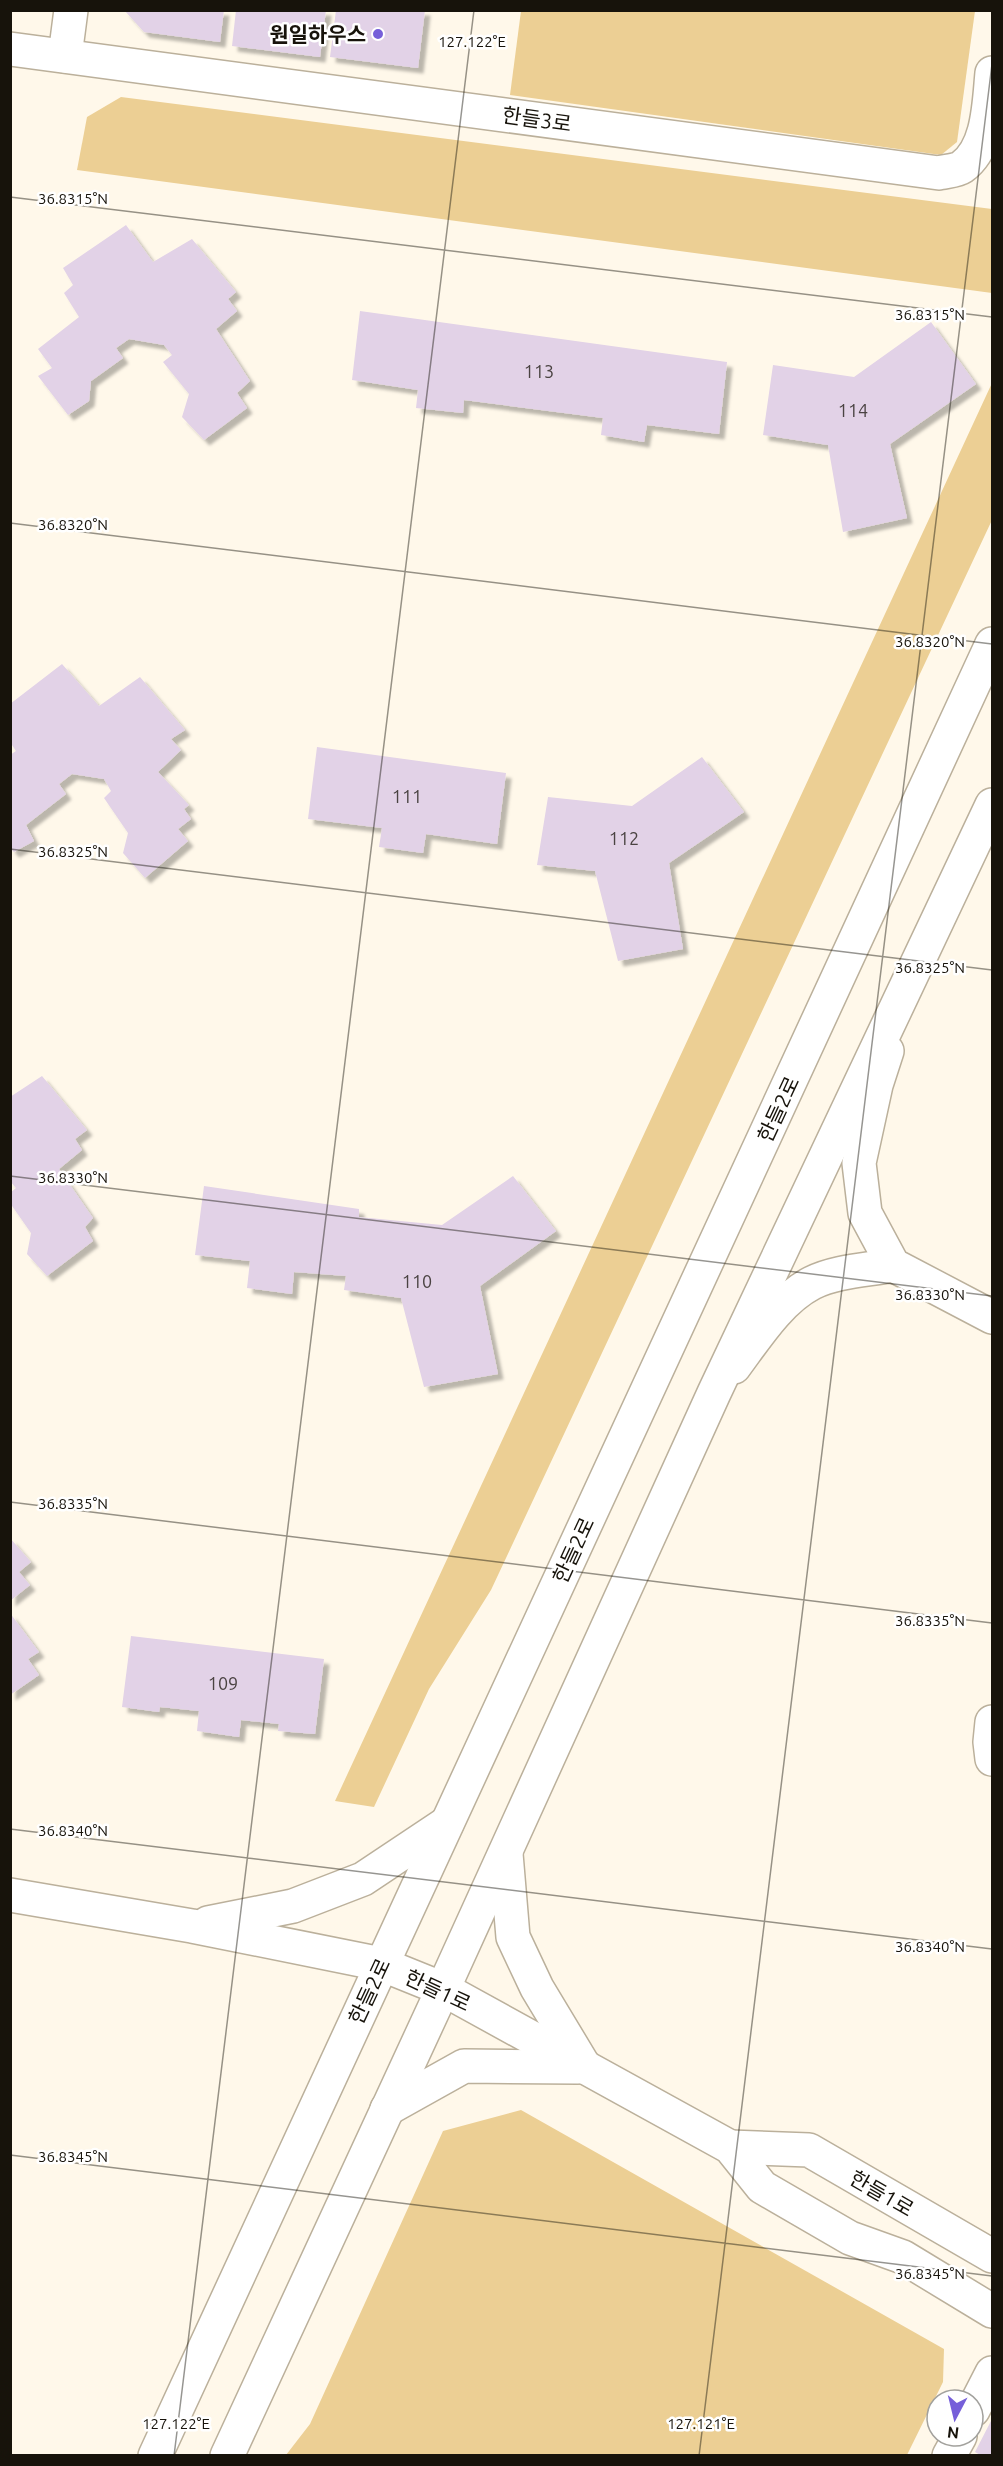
<svg xmlns="http://www.w3.org/2000/svg" width="1003" height="2466" viewBox="0 0 1003 2466" font-family="Ubuntu,'Noto Sans KR',sans-serif">
	<defs>
		<filter id="shadow"><feDropShadow dx="5.5" dy="5.5" stdDeviation="1.5" flood-color="#0004"/></filter>
	</defs>
	<rect width="100%" height="100%" fill="#fff8ea"/>
	<g fill="#eccf94">
		<path d="M521,11H975L957,142L941,155L510,95Z"/>
		<path d="M121,97L992,209V293L77,170L87,117Z"/>
		<path d="M992,383V520L491,1590L429,1689L374,1807L335,1801Z"/>
		<path d="M521,2110L944,2349L943,2382L907,2455H286L310,2424L443,2131Z"/>
	</g>
	<g fill="#e2d2e7" filter="url(#shadow)">
		<path d="M124,10H224L220,42L144,32Z"/>
		<path d="M236,10H326L320,57L232,46Z"/>
		<path d="M336,10H425L418,68L330,57Z"/>
		<path d="M126,225L153,262L192,239L236,292L228,299L237,311L216,329L250,381L237,393L247,408L204,440L182,417L189,394L163,362L172,355L164,345L129,339L116,348L123,358L91,381L89,401L68,415L38,376L52,368L38,349L79,317L64,293L73,285L63,268Z"/>
		<path d="M360,311L727,362L719,434L647,425L644,442L601,435L603,418L464,400L463,413L416,408L418,390L352,380Z"/>
		<path d="M931,322L976,384L890,444L907,518L843,532L828,445L763,435L773,365L854,377Z"/>
		<path d="M62,664L99,706L140,677L185,730L171,739L181,750L158,772L189,805L184,809L191,819L178,829L188,841L145,878L123,853L128,833L104,798L111,791L104,779L72,774L59,784L66,794L26,825L34,841L14,852L10,848V755L16,751L10,742V723L12,721L10,704Z"/>
		<path d="M317,747L506,773L497,844L426,834L423,853L379,847L382,828L308,819Z"/>
		<path d="M702,757L744,812L669,863L683,949L618,961L595,871L537,865L548,797L632,806Z"/>
		<path d="M42,1076L87,1130L75,1139L82,1150L59,1169L93,1218L85,1227L93,1241L47,1276L27,1254L31,1233L10,1203V1193L16,1188L10,1181V1097Z"/>
		<path d="M513,1176L556,1231L480,1286L498,1374L424,1387L401,1298L344,1290L346,1276L294,1272L292,1294L247,1288L250,1261L195,1255L204,1186L359,1209V1217L442,1225Z"/>
		<path d="M10,1538L31,1562L19,1572L30,1585L10,1601Z"/>
		<path d="M10,1613L39,1652L28,1659L39,1675L10,1695Z"/>
		<path d="M131,1636L324,1659L315,1734L278,1731L279,1724L241,1720L239,1737L197,1731L199,1711L160,1707L159,1712L122,1707Z"/>
		<path d="M992,2419V2456H982L975,2452Z"/>
	</g>
	<g fill="none" stroke-linecap="round" stroke-linejoin="round">
		<defs>
			<g id="street">
				<path d="M10,49L939,173C946,171 956,171 962,167C989,148 989,103 992,73"/>
				<path d="M65,56L71,10"/>
				<path d="M887,1051L876,1085L859,1163L865,1213L893,1265L992,1317"/>
				<path d="M734,1367C755,1339 779,1300 812,1283C836,1271 867,1270 893,1265"/>
				<path d="M992,1722L990,1742L992,1759"/>
				<path d="M973,2410L992,2373"/>
				<path d="M949,2456L960,2436"/>
			</g>
			<g id="secondary">
				<path d="M506,1854L513,1937L537,1988L584,2066"/>
				<path d="M10,1895L192,1926L381,1964L443,1989L730,2147L762,2187L850,2238L903,2257L992,2311"/>
				<path d="M208,1923L293,1906L363,1879L447,1823"/>
				<path d="M387,2109L464,2066L578,2067"/>
				<path d="M730,2147L809,2150L992,2256"/>
				<path d="M155,2456L992,644"/>
				<path d="M227,2456L443,1989L714,1393L992,805"/>
			</g>
		</defs>
		<use href="#street" stroke="#bbb09b" stroke-width="36"/>
		<use href="#secondary" stroke="#bbb09b" stroke-width="36"/>
		<use href="#street" stroke="#fff" stroke-width="33"/>
		<use href="#secondary" stroke="#fff" stroke-width="33"/>
	</g>
	<path fill="none" stroke="#17130b" stroke-width="1.5" stroke-opacity="0.45" d="M10,197L992,317M10,523L992,644M10,849L992,970M10,1176L992,1296M10,1502L992,1623M10,1829L992,1949M10,2155L992,2276M174,2456L474,10M699,2456L992,64"/>
	<circle fill="#765fd9" stroke="#fff" stroke-width="2" cx="378" cy="34" r="6"/>
	<g text-anchor="middle" dominant-baseline="central" stroke-width="5" stroke-linejoin="round" paint-order="stroke">
		<g font-size="18" fill="#4a4342">
			<text x="539" y="371">113</text>
			<text x="853" y="410">114</text>
			<text x="407" y="796">111</text>
			<text x="624" y="838">112</text>
			<text x="417" y="1281">110</text>
			<text x="223" y="1683">109</text>
		</g>
		<g font-size="21" font-weight="bold" fill="#17130b" stroke="#fff" text-anchor="end">
			<text x="366" y="34">원일하우스</text>
		</g>
		<g font-size="21" fill="#17130b" stroke="#fff">
			<text transform="translate(537 119) rotate(8)">한들3로</text>
			<text transform="translate(778 1109) rotate(-65)">한들2로</text>
			<text transform="translate(573 1550) rotate(-65)">한들2로</text>
			<text transform="translate(438 1990) rotate(25)">한들1로</text>
			<text transform="translate(369 1991) rotate(-65)">한들2로</text>
			<text transform="translate(882 2193) rotate(30)">한들1로</text>
		</g>
	</g>
	<g font-size="15" text-anchor="middle" fill="#17130b" stroke="#fff" stroke-width="5" stroke-linejoin="round" paint-order="stroke">
		<text x="472" y="47">127.122°E</text>
		<text x="73" y="204">36.8315°N</text>
		<text x="930" y="320">36.8315°N</text>
		<text x="73" y="530">36.8320°N</text>
		<text x="930" y="647">36.8320°N</text>
		<text x="73" y="857">36.8325°N</text>
		<text x="930" y="973">36.8325°N</text>
		<text x="73" y="1183">36.8330°N</text>
		<text x="930" y="1300">36.8330°N</text>
		<text x="73" y="1509">36.8335°N</text>
		<text x="930" y="1626">36.8335°N</text>
		<text x="73" y="1836">36.8340°N</text>
		<text x="930" y="1952">36.8340°N</text>
		<text x="73" y="2162">36.8345°N</text>
		<text x="930" y="2279">36.8345°N</text>
		<text x="176" y="2429">127.122°E</text>
		<text x="701" y="2429">127.121°E</text>
	</g>
	<rect width="1003" height="2466" fill="none" stroke="#17130b" stroke-width="24"/>
	<g transform="translate(955 2418) rotate(187)"><circle r="28" fill="#ffffff" stroke="#a2a19d" stroke-width="1.5"/>
	<path d="M0-4.5L10 22L0 15L-10 22Z" fill="#765fd9"/>
	<text y="-9" font-size="16" font-weight="bold" text-anchor="middle" fill="#17130b">N</text>
	</g>
</svg>
